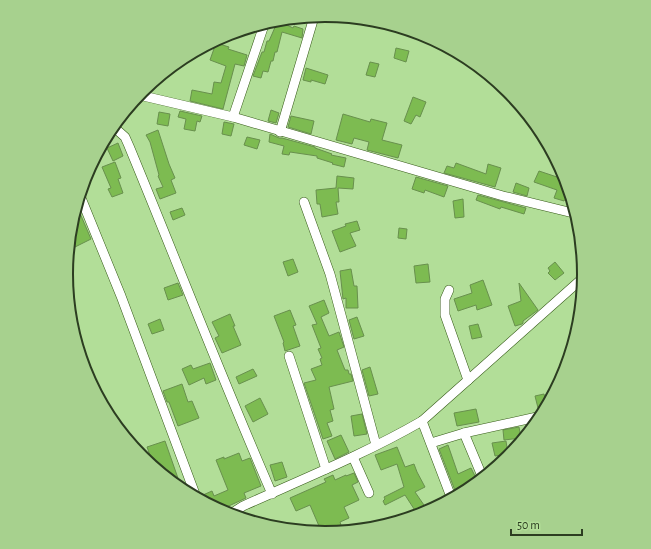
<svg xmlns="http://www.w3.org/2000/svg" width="651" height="549" viewBox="0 0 651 549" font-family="'Alegreya Sans',sans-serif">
	<rect width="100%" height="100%" fill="#b2de98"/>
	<g fill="#7dbb51" stroke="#68904d">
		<path d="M283,23L293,28L294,26L303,29L302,38L282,32L277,52H275L273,61H271L268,72L263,71L261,78L253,76L262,52H264L267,41H269L276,25Z"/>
		<path d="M216,43L229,47L228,49L247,55L244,66L235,64L223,109L190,101L192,90L212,94L214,82L221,83L226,66L210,60Z"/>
		<path d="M396,48L409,51L406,62L394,58Z"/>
		<path d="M370,62L379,64L375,77L366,75Z"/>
		<path d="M306,68L328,75L325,84L311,80V82L303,80Z"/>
		<path d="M413,97L426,102L420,117L416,115L411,124L404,121Z"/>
		<path d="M271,110L279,113L276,123L268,121Z"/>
		<path d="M180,111L202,116L200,122L197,121L195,131L184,129L186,119L178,117Z"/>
		<path d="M159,112L170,114L168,126L157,124Z"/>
		<path d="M343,114L370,122L371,119L387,123L382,140L402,145L398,158L367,150L369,142L354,138L352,144L336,140Z"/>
		<path d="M291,116L314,121L311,134L288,127Z"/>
		<path d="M224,122L234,124L231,136L222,134Z"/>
		<path d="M158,130L169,164L175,178L171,180L176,193L160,199L156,189L163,187L158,176L159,175L150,142L146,135Z"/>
		<path d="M270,134L279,138H282L315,147V148L332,154L331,155L346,158L344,167L332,164L333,163L317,158V156L290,152L289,155L282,154L284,146L269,142Z"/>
		<path d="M247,137L260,140L257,149L244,145Z"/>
		<path d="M118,143L123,156L113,161L107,148Z"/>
		<path d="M115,162L121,178L118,179L123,193L112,197L108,189L111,188L102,167Z"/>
		<path d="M456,163L486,174L488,164L501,168L495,187L444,173L447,166L454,168Z"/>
		<path d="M539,171L566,180L571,202L564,200V201L554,198L557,190L534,182Z"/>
		<path d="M337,176L354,178L353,189L338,188L339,202H336L338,214L322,217L320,204H317L316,190L336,188Z"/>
		<path d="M416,177L448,186L444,197L425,190L424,193L412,189Z"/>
		<path d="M516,183L529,188L527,196L513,192Z"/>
		<path d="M478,195L526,208L524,214L501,207L500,209L476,200Z"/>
		<path d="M463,199L464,217L455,218L453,201Z"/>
		<path d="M182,208L185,215L173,220L170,212Z"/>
		<path d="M79,211L91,239L75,247L72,242Z"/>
		<path d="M357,221L360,230L350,233L356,246L340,252L332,231L346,226L345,224Z"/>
		<path d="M399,228L407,229L406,239L398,238Z"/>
		<path d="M293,259L298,272L288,276L283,262Z"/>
		<path d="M555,262L564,273L555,280L548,273L550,271L548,268Z"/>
		<path d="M428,264L430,282L416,283L414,266Z"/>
		<path d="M351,269L354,286H357L358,308H346V298L343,299L340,271Z"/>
		<path d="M483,280L492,305L477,310L476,305L458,311L454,299L472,293L470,285Z"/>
		<path d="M178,283L183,295L168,300L164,288Z"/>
		<path d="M519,283L538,310L523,321V323L522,324L515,326L508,306L521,301Z"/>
		<path d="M324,300L329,313L321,317L329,336L339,332L344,347L337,350L345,370H348L349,374H351L353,381L329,387L334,409L330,410L333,421L327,423L332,436L323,439L304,383L316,380L311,369L322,365L320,359L322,358L318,349L321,348L312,325L317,324L309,306Z"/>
		<path d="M290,310L296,325L293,326L300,346L285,351L283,343L284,342L274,316Z"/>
		<path d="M230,314L235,326H233L241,345L222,353L215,338L219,336L212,322Z"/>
		<path d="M357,317L364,336L354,339L349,320Z"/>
		<path d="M160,319L164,330L152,334L148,324Z"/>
		<path d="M478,324L482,337L472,339L469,326Z"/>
		<path d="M210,363L216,380L206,384L204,378L189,385L182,369L191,365L193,369Z"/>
		<path d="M370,367L378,394L369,396L362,370Z"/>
		<path d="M253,369L257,376L239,384L236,377Z"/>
		<path d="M182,384L188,402L192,401L199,418L178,426L169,402H167L163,391Z"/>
		<path d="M544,394L546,402L543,407L538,408L535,396Z"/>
		<path d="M260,398L268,414L253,422L245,406Z"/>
		<path d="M476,409L479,422L457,426L454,413Z"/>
		<path d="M362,414L367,434L354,436L351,416Z"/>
		<path d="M519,427L521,438L504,440L503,430Z"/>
		<path d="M341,435L349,452L335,459L327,441Z"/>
		<path d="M165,441L180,484L154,466L147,447Z"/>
		<path d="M506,441L508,454L495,456L492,443Z"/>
		<path d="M448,445L458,474L471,468L477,480L456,493L439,449Z"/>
		<path d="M397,447L405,467L414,464L417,472L425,487L415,492L426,508L419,513L418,511L416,512L405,495L385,505L383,501L385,499L384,497L404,487L397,464L381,470L375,455Z"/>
		<path d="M239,453L242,461L250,458L261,486L244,493L246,498L220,510L205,500L203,495L212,491L214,496L228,490L216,460L224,457V459Z"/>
		<path d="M282,462L287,477L275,481L270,465Z"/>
		<path d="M354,473L358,482L352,485L359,500L344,507L349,518L340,522L341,525L322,533L310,505L296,511L290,498L326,482L324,479L333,475L335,480L346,475V476Z"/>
	</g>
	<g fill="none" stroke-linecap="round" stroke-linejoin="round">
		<defs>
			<g id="street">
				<path d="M139,95L233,117L503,196L573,213"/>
				<path d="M233,117L263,28"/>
				<path d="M116,129L125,137L129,146C177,262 222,379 272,494"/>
				<path d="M280,132L314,17"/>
				<path d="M81,198L121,296L195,494"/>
				<path d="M304,202L330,274L376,445"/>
				<path d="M449,290L445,299V315L468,380"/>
				<path d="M289,356L326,469"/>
				<path d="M422,421L451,497"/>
				<path d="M464,433L482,476"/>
				<path d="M431,443L464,433L537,417"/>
				<path d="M353,457L369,493"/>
				<path d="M229,515L243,506C303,479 365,454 422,421L585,276"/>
			</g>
		</defs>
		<use href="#street" stroke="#365b18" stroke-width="10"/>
		<use href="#street" stroke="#fff" stroke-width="9"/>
	</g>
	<path d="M0 0H651V549H0ZM73 274a252 252 0 1 1 504 0a252 252 0 1 1-504 0Z" fill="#a7d18e" fill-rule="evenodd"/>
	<path fill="none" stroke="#2c3d21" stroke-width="2" d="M73 274a252 252 0 1 1 504 0a252 252 0 1 1-504 0Z"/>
	<path d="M511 529v6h71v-6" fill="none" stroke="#2c3d21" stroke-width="2"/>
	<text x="517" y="529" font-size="12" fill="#2c3d21" stroke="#b2de98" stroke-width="3" paint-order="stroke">50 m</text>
</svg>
